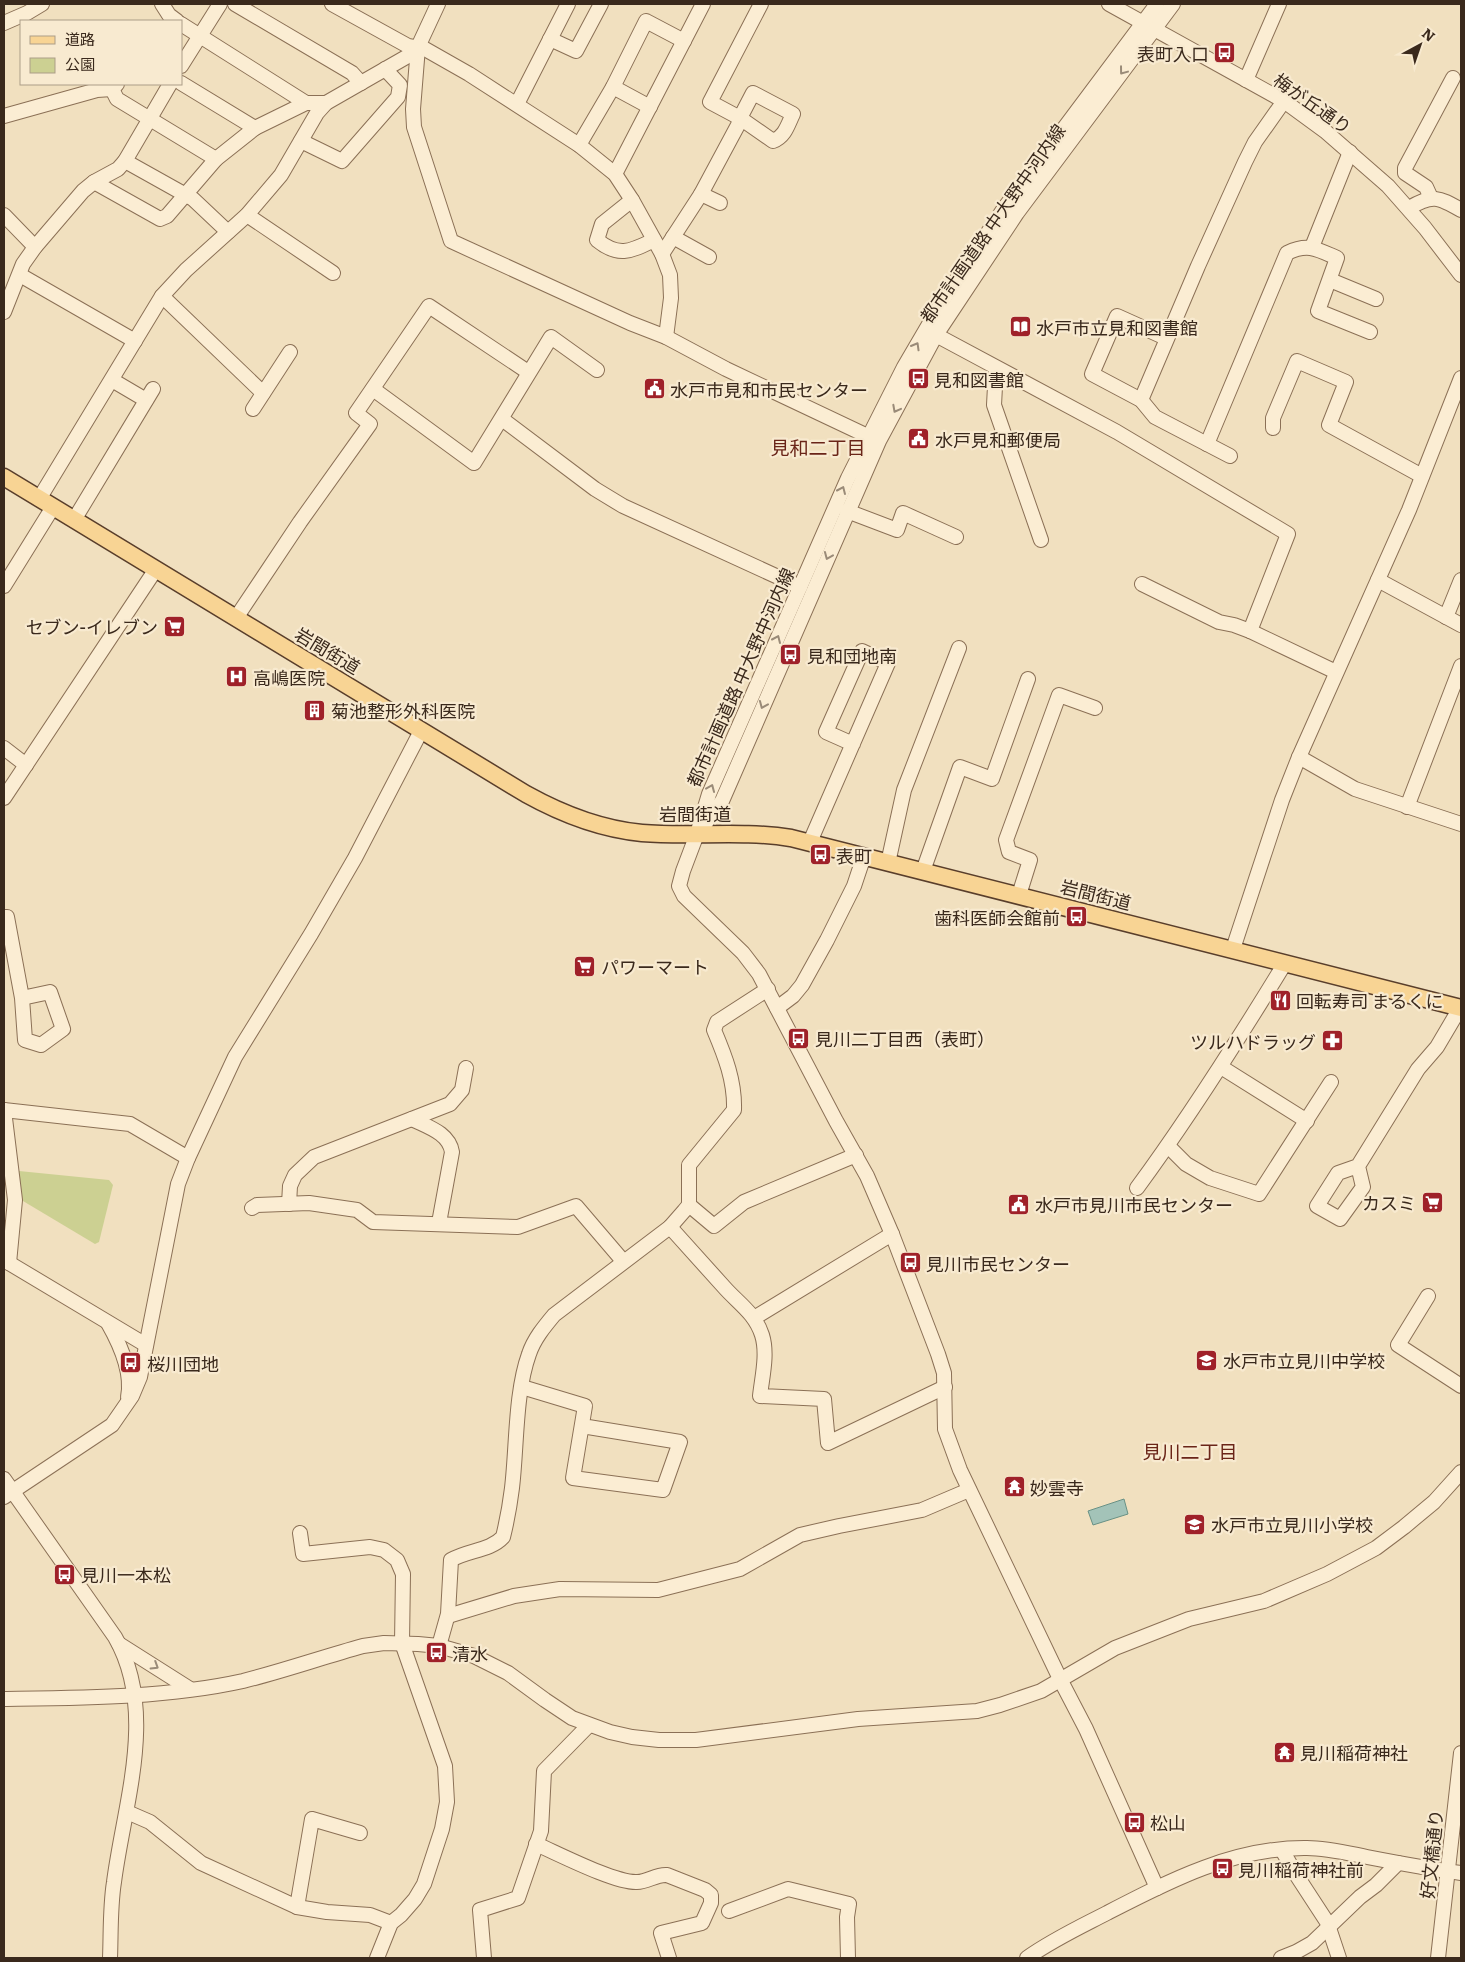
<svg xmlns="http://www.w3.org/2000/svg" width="1465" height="1962" viewBox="0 0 1465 1962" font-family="Literata,'Noto Sans JP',serif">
	<rect width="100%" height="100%" fill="#f1e0bf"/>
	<path fill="#ccd092" d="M19,1171L109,1180L113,1185L99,1242L95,1244L23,1201L19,1196L16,1174Z"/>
	<path fill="#a3c3b8" stroke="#699185" d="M1124,1499L1128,1514L1093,1525L1088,1511Z"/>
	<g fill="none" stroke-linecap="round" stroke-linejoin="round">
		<defs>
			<g id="minor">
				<path d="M162,4L169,15L177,21"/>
				<path d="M235,4L352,73L361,83"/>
				<path d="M332,4L408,46L425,49L469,74L579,145L615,174L632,200L662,254L670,275L671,298L666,337"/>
				<path d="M438,4L418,47L413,109L414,127L451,241L630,323L666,337L726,369L876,440"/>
				<path d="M1109,4L1284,101L1325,131L1388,186L1425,228L1461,275"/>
				<path d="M4,23L27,13L42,4"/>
				<path d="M181,24L306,103"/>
				<path d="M550,39L576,51L601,4"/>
				<path d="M181,66L220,4"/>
				<path d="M1246,80L1279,4"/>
				<path d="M181,83L255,128"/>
				<path d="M613,87L650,107"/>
				<path d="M112,89L117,99L216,159"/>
				<path d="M753,93L793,114C788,124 785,137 773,141L740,118Z"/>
				<path d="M517,104L568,4"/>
				<path d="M4,116L97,90L112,89L117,84"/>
				<path d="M301,141L342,161L398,97L400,85L385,69"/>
				<path d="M579,145L613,87L646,21L684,41"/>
				<path d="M125,161L193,199L228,232"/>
				<path d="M615,174L703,4"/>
				<path d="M94,182L160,219L167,216L216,159L255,128L306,103H326"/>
				<path d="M701,194L720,203"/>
				<path d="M1431,198L1426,187L1405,173V168L1453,78"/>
				<path d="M632,200L602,224L597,240C619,258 631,251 654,240"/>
				<path d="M1409,208C1433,194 1438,197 1461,210"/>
				<path d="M4,215L35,247"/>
				<path d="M247,215L333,273"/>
				<path d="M673,237L709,257"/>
				<path d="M1312,247L1350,152"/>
				<path d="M662,254L701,194L738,125L740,118L710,102L761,4"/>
				<path d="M20,275L135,341"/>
				<path d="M1330,280L1376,299"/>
				<path d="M162,296L263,393"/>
				<path d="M4,312L23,264L35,247L83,191L94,182L118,169L125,161L170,84"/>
				<path d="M936,335L1117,432L1288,534L1250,631"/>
				<path d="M1166,338L1117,316L1092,374L1141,400L1155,417L1230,456"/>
				<path d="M996,368L994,405L1041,540"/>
				<path d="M112,380L146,400"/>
				<path d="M373,389L474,463L551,337L597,370"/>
				<path d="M1141,400L1198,266L1245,162L1255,142L1284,101"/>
				<path d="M253,409L290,352"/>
				<path d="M502,419L595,489L623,506L800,587"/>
				<path d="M1273,428V418L1297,361L1346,382L1329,425L1422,476"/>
				<path d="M1207,444L1287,253C1308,243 1317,249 1337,258L1318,311L1370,332"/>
				<path d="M39,499L162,296L186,270L247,215L281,175L317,113L326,103L408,56L418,47"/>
				<path d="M847,511L897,530L903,513L956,537"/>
				<path d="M74,520L153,389"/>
				<path d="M1378,580L1461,625"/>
				<path d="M1142,584L1219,622L1234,625L1250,631L1336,672"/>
				<path d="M4,586L53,507"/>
				<path d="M1446,617L1461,580"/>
				<path d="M236,618L300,522L370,424L356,413L429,306L528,372"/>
				<path d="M4,748L26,765"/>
				<path d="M1299,757L1355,789L1461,824"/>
				<path d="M4,798L156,569"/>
				<path d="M1407,807L1461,666"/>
				<path d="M702,828L722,801L879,441L936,335L1017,213L1173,4"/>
				<path d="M810,842L888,663L862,651L826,732L853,744"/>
				<path d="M888,863L904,790L959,648"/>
				<path d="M923,871L960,767L992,779L1028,679"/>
				<path d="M1019,895L1030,860L1009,852L1006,840L1059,695L1095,708"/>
				<path d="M4,917H7L22,998L25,1040L41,1045L63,1029L50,992L22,998"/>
				<path d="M1233,949L1282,800L1299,757L1409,510L1461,378"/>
				<path d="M777,1008L793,996L802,985L827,940L854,886L864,856"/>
				<path d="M1221,1067L1307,1121"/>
				<path d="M4,1110L130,1124L188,1158"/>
				<path d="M4,1110L15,1200L9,1263"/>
				<path d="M412,1119C428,1127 449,1133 452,1152L439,1223"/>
				<path d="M1168,1146L1186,1164L1210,1178L1259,1194L1331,1082"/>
				<path d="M1358,1166L1363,1187L1340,1219L1317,1206L1338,1173L1358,1166L1418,1069L1437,1047L1460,1008"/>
				<path d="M1137,1188C1190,1116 1238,1040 1285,963"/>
				<path d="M289,1204L290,1186L295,1175L314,1157L450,1104L462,1090L466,1068"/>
				<path d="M689,1205L714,1226L744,1202L856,1155"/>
				<path d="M252,1208L257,1205L309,1203L357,1210L373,1222L518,1227L576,1206L623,1261"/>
				<path d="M670,1227C688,1247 706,1267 724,1287C738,1303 755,1313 762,1335C768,1354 762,1377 760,1396L824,1399L828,1443L945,1387"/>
				<path d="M4,1260L146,1345"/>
				<path d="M1428,1296L1398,1345L1461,1386"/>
				<path d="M754,1318L892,1234"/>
				<path d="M108,1323C120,1344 133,1372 128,1397"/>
				<path d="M522,1387L585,1406L573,1478L663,1490L680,1442L582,1426"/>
				<path d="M4,1479L115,1637C158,1711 124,1804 114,1882C110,1907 111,1933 110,1958"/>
				<path d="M4,1497L112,1425L132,1396L140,1377L178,1184L188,1158L235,1057L311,934L355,858L421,731"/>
				<path d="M300,1533L303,1554L370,1547L384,1550L397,1560L403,1574L402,1643L445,1766L447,1802L442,1829L424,1884L415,1899L401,1915L391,1923L377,1958"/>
				<path d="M448,1616L514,1596L560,1589L658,1590L740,1569L800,1535L839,1526L922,1510L969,1490"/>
				<path d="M119,1644L190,1689"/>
				<path d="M439,1646L448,1614L451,1560C468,1550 490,1551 503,1537C507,1521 510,1504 512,1488C517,1446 515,1393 529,1354C534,1339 544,1327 554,1315L670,1227L684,1211L689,1205V1165L734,1110C735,1081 725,1056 714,1030L717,1022L768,989"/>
				<path d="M4,1699C82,1698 166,1698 243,1681C283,1671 323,1657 363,1646L384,1643L418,1644L439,1646L474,1656L508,1673L545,1700L572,1718L610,1732L632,1737L659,1740H696L858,1719L977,1711L1000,1705L1041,1691L1115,1648L1189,1619L1264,1601L1327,1574L1376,1548L1404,1527L1434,1502L1461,1472"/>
				<path d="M127,1812L150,1822L201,1863L297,1907L327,1912L370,1915L391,1923"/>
				<path d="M536,1844C559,1854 615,1883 637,1882C648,1882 656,1874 667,1875L705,1890L711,1895V1903L702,1923L661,1933L669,1958"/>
				<path d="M1282,1850L1297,1876L1327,1922L1339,1958"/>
				<path d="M1157,1888L1086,1729L1061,1681L960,1470L945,1429L944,1373L938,1354L892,1234L867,1176L836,1121L759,974L743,953L684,896L679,886L683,871L697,834L709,794L848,478L904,367L945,297L1005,207L1157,4"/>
				<path d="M297,1907L312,1819L360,1833"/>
				<path d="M729,1911L788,1889L849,1904L847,1917L848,1958"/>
				<path d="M484,1958L480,1910L518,1898L541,1831L544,1771L589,1725"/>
				<path d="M1027,1958C1052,1940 1080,1927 1107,1913C1169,1881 1234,1847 1307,1848C1327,1848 1347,1853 1367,1857C1398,1863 1430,1869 1461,1873"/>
				<path d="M1281,1958L1296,1952L1312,1943L1360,1897L1376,1885L1398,1863"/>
				<path d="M1438,1958L1461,1753"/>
			</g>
			<path id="major" d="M4,477L526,794C562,814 600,829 642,833C692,837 742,830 791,838L1461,1008"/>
		</defs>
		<use href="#minor" stroke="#8b7056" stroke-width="16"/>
		<use href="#major" stroke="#593e2b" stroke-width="19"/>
		<use href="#minor" stroke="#fbedd3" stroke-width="14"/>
		<use href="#major" stroke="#f8d494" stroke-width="16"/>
	</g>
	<defs><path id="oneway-chevron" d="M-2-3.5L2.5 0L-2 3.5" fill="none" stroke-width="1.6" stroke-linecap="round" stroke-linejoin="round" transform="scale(1.25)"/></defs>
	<g stroke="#9a8b78">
		<use href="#oneway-chevron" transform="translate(1123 71) rotate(127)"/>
		<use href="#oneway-chevron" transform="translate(916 346) rotate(-60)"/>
		<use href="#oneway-chevron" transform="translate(896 409) rotate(118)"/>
		<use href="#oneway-chevron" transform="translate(842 490) rotate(-66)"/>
		<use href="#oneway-chevron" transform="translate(828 556) rotate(113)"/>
		<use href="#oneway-chevron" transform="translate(777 639) rotate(-66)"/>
		<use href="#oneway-chevron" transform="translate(763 705) rotate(113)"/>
		<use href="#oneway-chevron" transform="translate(711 788) rotate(-67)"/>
		<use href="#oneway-chevron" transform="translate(155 1666) rotate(32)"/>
	</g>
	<defs>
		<symbol id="bus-square" viewBox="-11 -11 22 22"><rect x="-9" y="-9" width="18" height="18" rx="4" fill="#9f2129" stroke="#f8ead0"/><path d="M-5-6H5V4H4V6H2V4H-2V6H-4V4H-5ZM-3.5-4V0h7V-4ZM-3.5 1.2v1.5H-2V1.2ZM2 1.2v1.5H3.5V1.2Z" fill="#fff"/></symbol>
		<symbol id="library-square" viewBox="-11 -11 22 22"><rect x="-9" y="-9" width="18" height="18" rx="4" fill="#9f2129" stroke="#f8ead0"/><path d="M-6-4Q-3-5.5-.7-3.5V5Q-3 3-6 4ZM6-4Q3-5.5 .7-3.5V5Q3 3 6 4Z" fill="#fff"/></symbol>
		<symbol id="civic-square" viewBox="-11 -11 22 22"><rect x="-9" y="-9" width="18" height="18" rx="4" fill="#9f2129" stroke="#f8ead0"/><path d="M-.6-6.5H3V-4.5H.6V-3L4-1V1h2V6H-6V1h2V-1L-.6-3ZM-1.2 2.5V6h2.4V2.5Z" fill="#fff"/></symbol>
		<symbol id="supermarket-square" viewBox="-11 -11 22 22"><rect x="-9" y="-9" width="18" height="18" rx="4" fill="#9f2129" stroke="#f8ead0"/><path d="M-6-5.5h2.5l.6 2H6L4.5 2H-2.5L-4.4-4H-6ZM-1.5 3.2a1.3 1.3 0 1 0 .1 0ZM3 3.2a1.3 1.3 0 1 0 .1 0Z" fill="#fff"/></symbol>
		<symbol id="hospital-square" viewBox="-11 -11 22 22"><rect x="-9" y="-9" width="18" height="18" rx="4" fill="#9f2129" stroke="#f8ead0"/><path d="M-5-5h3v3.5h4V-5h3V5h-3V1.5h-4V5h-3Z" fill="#fff"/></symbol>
		<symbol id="building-square" viewBox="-11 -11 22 22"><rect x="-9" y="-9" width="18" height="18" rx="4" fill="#9f2129" stroke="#f8ead0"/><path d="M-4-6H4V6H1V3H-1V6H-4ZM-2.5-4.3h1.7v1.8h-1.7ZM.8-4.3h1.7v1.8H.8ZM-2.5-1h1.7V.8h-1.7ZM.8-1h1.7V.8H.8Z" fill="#fff"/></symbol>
		<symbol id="restaurant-square" viewBox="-11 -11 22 22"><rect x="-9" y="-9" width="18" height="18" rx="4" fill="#9f2129" stroke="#f8ead0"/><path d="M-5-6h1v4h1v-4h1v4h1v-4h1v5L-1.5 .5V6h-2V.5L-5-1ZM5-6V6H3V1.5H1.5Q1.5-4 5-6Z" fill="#fff"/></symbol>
		<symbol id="pharmacy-square" viewBox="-11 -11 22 22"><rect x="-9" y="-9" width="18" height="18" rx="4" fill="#9f2129" stroke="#f8ead0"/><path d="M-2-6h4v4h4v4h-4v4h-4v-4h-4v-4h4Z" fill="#fff"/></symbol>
		<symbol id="school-square" viewBox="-11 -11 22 22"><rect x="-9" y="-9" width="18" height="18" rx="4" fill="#9f2129" stroke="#f8ead0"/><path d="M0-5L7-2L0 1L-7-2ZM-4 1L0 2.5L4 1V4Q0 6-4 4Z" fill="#fff"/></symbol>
		<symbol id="temple-square" viewBox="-11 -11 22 22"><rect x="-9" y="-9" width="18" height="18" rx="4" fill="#9f2129" stroke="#f8ead0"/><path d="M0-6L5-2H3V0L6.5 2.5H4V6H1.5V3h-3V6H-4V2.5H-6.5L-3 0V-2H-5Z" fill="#fff"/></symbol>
	</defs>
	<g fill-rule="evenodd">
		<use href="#bus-square" x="1212" y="40" width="25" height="25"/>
		<use href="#library-square" x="1008" y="314" width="25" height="25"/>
		<use href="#bus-square" x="906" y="366" width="25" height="25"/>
		<use href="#civic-square" x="642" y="376" width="25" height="25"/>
		<use href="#civic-square" x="906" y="426" width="25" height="25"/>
		<use href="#supermarket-square" x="162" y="614" width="25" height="25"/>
		<use href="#bus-square" x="778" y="642" width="25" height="25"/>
		<use href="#hospital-square" x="224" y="664" width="25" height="25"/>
		<use href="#building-square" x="302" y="698" width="25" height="25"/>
		<use href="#bus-square" x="808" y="842" width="25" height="25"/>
		<use href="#bus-square" x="1064" y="904" width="25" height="25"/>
		<use href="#supermarket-square" x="572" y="954" width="25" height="25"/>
		<use href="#restaurant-square" x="1268" y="988" width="25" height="25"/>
		<use href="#bus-square" x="786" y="1026" width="25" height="25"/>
		<use href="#pharmacy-square" x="1320" y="1028" width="25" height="25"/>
		<use href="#supermarket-square" x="1420" y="1190" width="25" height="25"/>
		<use href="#civic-square" x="1006" y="1192" width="25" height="25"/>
		<use href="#bus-square" x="898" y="1250" width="25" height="25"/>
		<use href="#school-square" x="1194" y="1348" width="25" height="25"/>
		<use href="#bus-square" x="118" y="1350" width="25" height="25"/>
		<use href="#temple-square" x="1002" y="1474" width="25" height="25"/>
		<use href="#school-square" x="1182" y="1512" width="25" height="25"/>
		<use href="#bus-square" x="52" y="1562" width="25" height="25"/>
		<use href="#bus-square" x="424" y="1640" width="25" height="25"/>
		<use href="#temple-square" x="1272" y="1740" width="25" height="25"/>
		<use href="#bus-square" x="1122" y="1810" width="25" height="25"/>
		<use href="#bus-square" x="1210" y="1856" width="25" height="25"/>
	</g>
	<g text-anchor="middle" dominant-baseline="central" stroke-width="4.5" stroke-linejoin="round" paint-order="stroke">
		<g font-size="18" fill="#3a291c" stroke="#f8ead0" text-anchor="start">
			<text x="1209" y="53" text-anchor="end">表町入口</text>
			<text x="1036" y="327">水戸市立見和図書館</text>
			<text x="934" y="379">見和図書館</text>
			<text x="670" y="389">水戸市見和市民センター</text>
			<text x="935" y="439">水戸見和郵便局</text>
			<text x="158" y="626" text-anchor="end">セブン-イレブン</text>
			<text x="807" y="655">見和団地南</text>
			<text x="253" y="677">高嶋医院</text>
			<text x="331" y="710">菊池整形外科医院</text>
			<text x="836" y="855">表町</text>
			<text x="1060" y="917" text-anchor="end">歯科医師会館前</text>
			<text x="601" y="966">パワーマート</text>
			<text x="1296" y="1000">回転寿司 まるくに</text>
			<text x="815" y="1038">見川二丁目西（表町）</text>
			<text x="1316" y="1041" text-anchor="end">ツルハドラッグ</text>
			<text x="1416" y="1202" text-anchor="end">カスミ</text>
			<text x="1035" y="1204">水戸市見川市民センター</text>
			<text x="926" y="1263">見川市民センター</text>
			<text x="1223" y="1360">水戸市立見川中学校</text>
			<text x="147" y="1363">桜川団地</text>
			<text x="1030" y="1487">妙雲寺</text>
			<text x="1211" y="1524">水戸市立見川小学校</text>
			<text x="81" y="1574">見川一本松</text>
			<text x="452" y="1653">清水</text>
			<text x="1300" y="1752">見川稲荷神社</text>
			<text x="1150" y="1822">松山</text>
			<text x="1238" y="1869">見川稲荷神社前</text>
		</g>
		<g font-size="18" fill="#3a291c" stroke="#f8ead0">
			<text transform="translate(1313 103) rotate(35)">梅が丘通り</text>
			<text transform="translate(992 223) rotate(-55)">都市計画道路 中大野中河内線</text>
			<text transform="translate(328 650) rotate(31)">岩間街道</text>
			<text transform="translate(740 677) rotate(-66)">都市計画道路 中大野中河内線</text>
			<text x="695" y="813">岩間街道</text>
			<text transform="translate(1096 894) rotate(14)">岩間街道</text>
			<text transform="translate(1431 1854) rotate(-84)">好文橋通り</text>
		</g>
		<g font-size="19" fill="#6a2518" stroke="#f8ead0">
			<text x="818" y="447">見和二丁目</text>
			<text x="1190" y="1451">見川二丁目</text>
		</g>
	</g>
	<rect width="1465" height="1962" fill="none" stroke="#3a291c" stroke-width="10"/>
	<rect x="20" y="20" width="162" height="65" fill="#f8ead0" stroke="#ac9d88"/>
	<rect x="30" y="36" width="25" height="8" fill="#f8d494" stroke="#ac9d88"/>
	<text x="65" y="45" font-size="15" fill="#3a291c">道路</text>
	<rect x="30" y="58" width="25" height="15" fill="#ccd092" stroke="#ac9d88"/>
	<text x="65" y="70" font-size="15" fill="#3a291c">公園</text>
	<g transform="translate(1420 45) rotate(40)" stroke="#f8ead0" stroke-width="4" paint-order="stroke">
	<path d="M0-4L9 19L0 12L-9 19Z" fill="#3a291c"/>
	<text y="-8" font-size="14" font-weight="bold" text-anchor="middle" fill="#3a291c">N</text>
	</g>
</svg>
